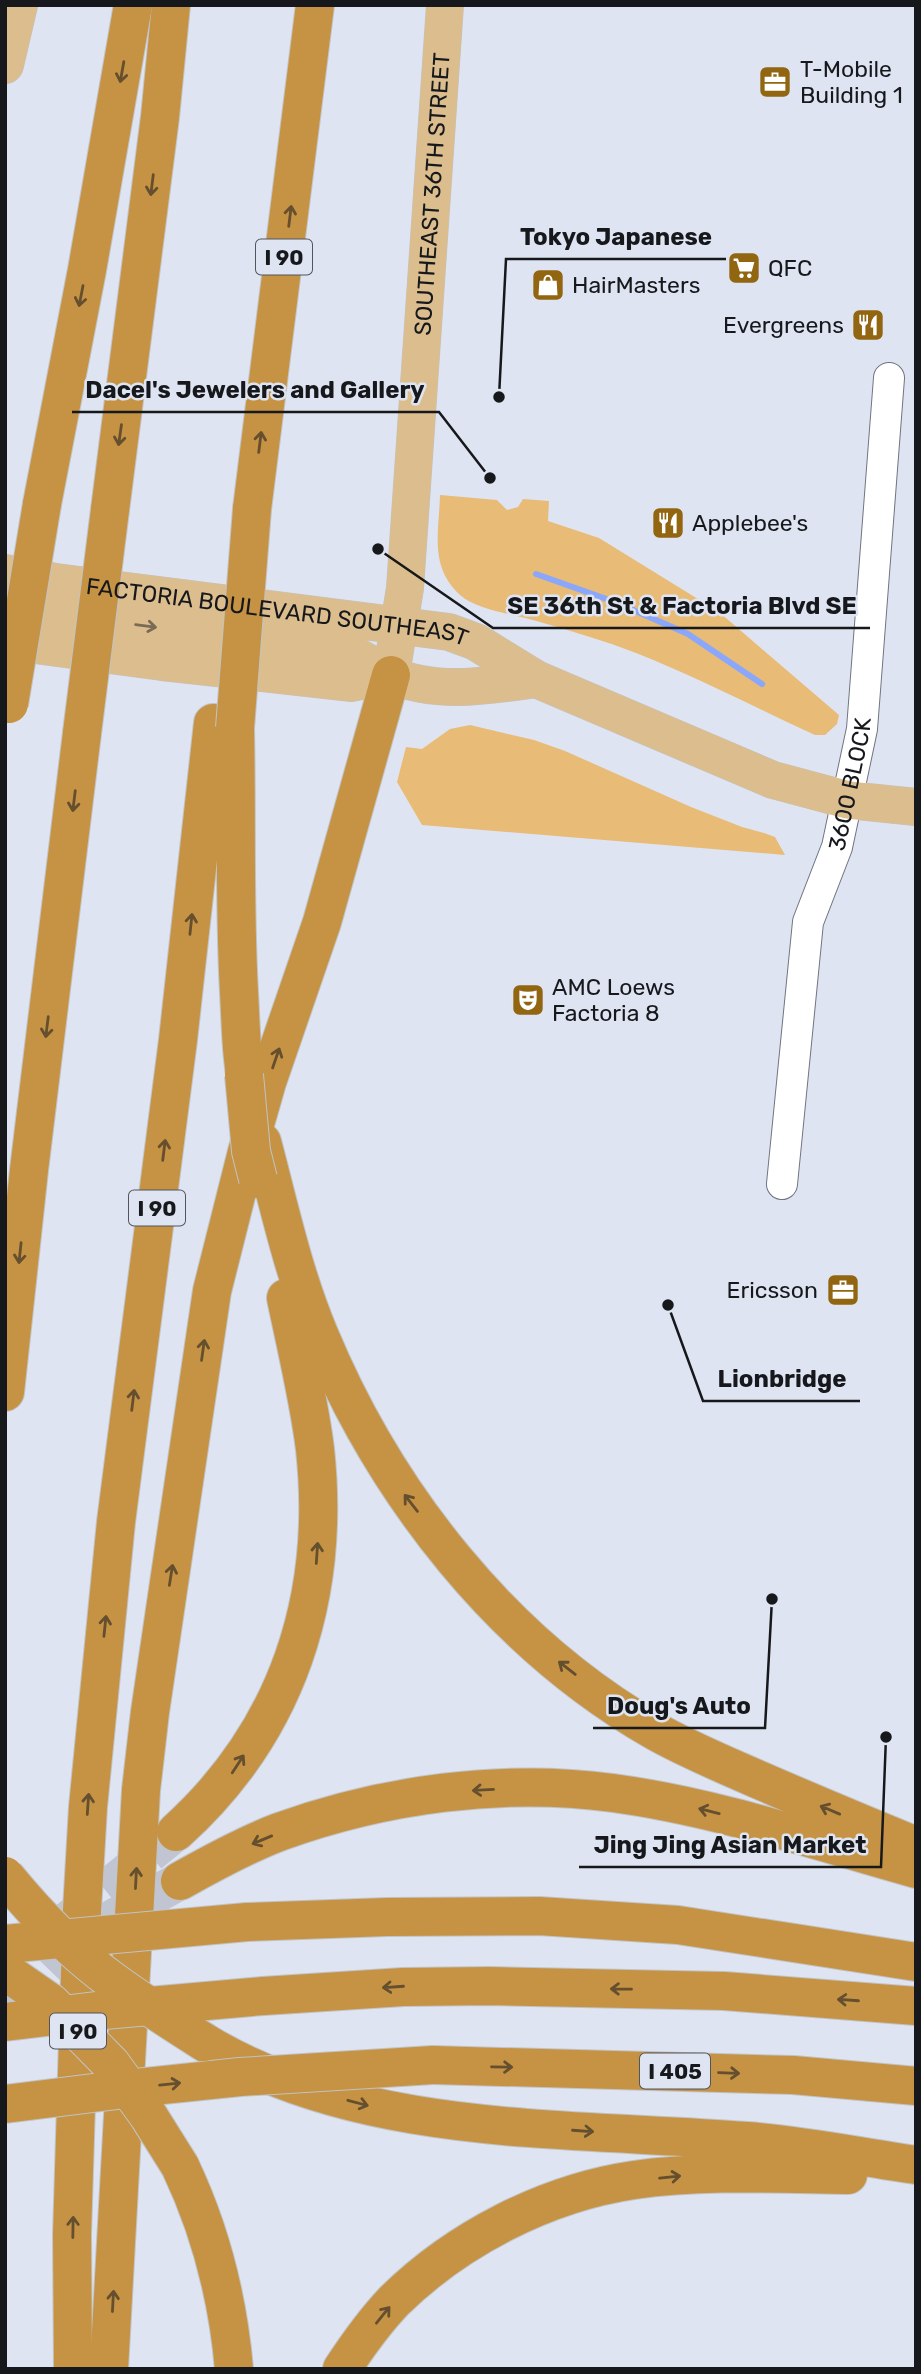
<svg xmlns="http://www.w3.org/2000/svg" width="921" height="2374" viewBox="0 0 921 2374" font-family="Rubik,sans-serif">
	<rect width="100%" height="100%" fill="#dee4f1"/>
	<g fill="#e8bb76">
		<path d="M440,495L497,500L507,510L518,507L523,499L549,501L548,521L599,538L719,612L839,715L837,724L825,735H815C756,708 697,677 636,653C605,641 572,631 540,622C517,615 477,610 460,595C429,566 439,533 440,495Z"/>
		<path d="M470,725L534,740L565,751L691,807L742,827L764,833L775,837L785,855L422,825L397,782L406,747L422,749L450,729Z"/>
	</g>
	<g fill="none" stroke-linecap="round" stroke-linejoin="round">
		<path stroke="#8aa7fc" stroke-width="6" d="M536,574L615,602L688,634L762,684"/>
		<g stroke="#c0c5d1" stroke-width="38" stroke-dasharray="38 19" stroke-linecap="butt">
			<path d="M61,1926L176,1832"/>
			<path d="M14,2015L71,1956L115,1917L180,1881"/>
		</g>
		<defs>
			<g id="minor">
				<path id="s1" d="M782,1184L808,922L837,847L862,729L889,378"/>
			</g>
			<g id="major">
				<path d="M5,65L19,5"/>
				<path id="s2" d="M5,573L56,582L449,632L476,642L536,679L773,780L848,800L916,807"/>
				<path d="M5,606L354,655C366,661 377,668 389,674C435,695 488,686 536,679"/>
				<path d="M5,641L162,662L352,683L391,675"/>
				<path id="s3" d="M391,675L405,588L445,5"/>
			</g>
			<g id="highway">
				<path d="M42,504L87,270L133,5"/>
				<path d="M252,509L315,5"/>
				<path d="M110,510L160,117L171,5"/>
				<path d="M235,728C237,816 234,904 239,992C241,1028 241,1064 250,1099"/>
				<path d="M262,1142C279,1206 293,1272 319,1334C386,1495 502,1643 655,1731C685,1748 718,1762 750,1776C805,1800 860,1823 916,1846"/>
				<path d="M5,1392L29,1170L82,733"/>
				<path d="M176,1832C288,1731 331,1597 315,1449C309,1400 296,1346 286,1298"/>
				<path d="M180,1881C212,1863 245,1845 279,1832C384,1794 503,1778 613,1793C716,1807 816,1841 916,1869"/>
				<path d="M387,1917L539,1916L678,1925L916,1962"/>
				<path d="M263,1996L403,1987L490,1986L724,1991L916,2006"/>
				<path d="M204,2042C361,2138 569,2127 747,2141C804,2145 860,2157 916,2165"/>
				<path d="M433,2065L793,2075L916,2086"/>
				<path d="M180,2166C210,2229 228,2300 234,2369"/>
				<path d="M73,2369L72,2235L82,1910L88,1807L116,1522L178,1040L213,723"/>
				<path d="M109,2369L141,1790L150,1712L212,1291L247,1152L267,1082L322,922L391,675"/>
				<path d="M342,2369C357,2346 375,2321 394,2301C457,2239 546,2193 634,2180C704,2170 777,2174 848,2175"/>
			</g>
		</defs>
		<use href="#minor" stroke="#707480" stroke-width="32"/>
		<use href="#major" stroke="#c2c3c4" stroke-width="38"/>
		<use href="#highway" stroke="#c2c3c4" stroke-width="40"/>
		<use href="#minor" stroke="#fff" stroke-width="30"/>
		<use href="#major" stroke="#dcbe8e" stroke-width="37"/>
		<use href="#highway" stroke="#c59343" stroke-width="38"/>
		<defs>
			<g id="highway-bridge">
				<path d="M9,704L42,504"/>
				<path d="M235,728L252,509"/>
				<path d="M82,733L110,510"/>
				<path d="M244,1075L251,1151L258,1179"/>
				<path d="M5,1876C37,1915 73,1953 114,1982C143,2003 174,2023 204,2042"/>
				<path d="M5,1944L247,1922L387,1917"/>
				<path d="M5,1971L51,2003L111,2064L148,2115L180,2166"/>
				<path d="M5,2022L104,2010L263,1996"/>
				<path d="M5,2104L125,2089L240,2077L433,2065"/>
			</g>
		</defs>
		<use href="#highway-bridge" stroke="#c2c3c4" stroke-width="40" stroke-linecap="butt"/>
		<use href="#highway-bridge" stroke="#c59343" stroke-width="38"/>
	</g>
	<defs><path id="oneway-shaft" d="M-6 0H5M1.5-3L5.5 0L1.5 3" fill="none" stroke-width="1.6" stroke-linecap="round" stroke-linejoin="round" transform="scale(1.75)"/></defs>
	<g stroke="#654f2e">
		<use href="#oneway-shaft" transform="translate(122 72) rotate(100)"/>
		<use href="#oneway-shaft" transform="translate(152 185) rotate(97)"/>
		<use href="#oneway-shaft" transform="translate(290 216) rotate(-83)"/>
		<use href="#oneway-shaft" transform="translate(81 296) rotate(101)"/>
		<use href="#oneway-shaft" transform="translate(120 435) rotate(98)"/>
		<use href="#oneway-shaft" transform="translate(260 442) rotate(-83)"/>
		<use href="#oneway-shaft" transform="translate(74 801) rotate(97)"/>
		<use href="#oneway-shaft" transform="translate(191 924) rotate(-84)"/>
		<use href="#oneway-shaft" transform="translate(47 1027) rotate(97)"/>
		<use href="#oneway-shaft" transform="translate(276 1058) rotate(-71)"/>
		<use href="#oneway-shaft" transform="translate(164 1150) rotate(-83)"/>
		<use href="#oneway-shaft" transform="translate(20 1253) rotate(96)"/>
		<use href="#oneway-shaft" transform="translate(203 1350) rotate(-82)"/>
		<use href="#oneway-shaft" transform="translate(133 1400) rotate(-83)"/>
		<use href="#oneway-shaft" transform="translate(411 1503) rotate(-128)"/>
		<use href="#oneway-shaft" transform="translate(317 1553) rotate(-86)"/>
		<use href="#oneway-shaft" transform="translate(171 1575) rotate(-81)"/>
		<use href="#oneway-shaft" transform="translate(105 1626) rotate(-84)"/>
		<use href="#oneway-shaft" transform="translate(567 1668) rotate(-142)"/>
		<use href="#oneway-shaft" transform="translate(238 1764) rotate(-57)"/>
		<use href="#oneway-shaft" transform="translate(483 1790) rotate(177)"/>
		<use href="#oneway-shaft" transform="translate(88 1804) rotate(-86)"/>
		<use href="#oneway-shaft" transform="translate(830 1810) rotate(-157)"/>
		<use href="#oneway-shaft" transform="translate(709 1811) rotate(-166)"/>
		<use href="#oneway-shaft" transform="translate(262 1840) rotate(157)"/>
		<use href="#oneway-shaft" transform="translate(136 1878) rotate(-87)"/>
		<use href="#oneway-shaft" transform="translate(393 1987) rotate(176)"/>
		<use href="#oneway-shaft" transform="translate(621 1989) rotate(-179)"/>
		<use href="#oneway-shaft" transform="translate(848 2000) rotate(-176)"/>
		<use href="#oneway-shaft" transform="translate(502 2067) rotate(1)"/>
		<use href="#oneway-shaft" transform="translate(729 2073) rotate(2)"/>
		<use href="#oneway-shaft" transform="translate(170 2084) rotate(-6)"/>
		<use href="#oneway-shaft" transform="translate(358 2103) rotate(15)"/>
		<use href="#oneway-shaft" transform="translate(583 2131) rotate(4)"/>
		<use href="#oneway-shaft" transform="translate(670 2177) rotate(-6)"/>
		<use href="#oneway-shaft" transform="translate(73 2227) rotate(-89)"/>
		<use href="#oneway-shaft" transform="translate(113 2301) rotate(-87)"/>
		<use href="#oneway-shaft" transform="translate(383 2315) rotate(-51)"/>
	</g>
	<use stroke="#796b55" href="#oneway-shaft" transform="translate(146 626) rotate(8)"/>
	<defs>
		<symbol id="office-square" viewBox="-11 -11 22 22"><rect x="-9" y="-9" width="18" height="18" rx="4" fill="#926510" stroke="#dee4f1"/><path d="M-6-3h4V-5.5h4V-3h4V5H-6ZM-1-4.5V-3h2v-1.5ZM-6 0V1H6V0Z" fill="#fff"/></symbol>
		<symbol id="supermarket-square" viewBox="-11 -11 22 22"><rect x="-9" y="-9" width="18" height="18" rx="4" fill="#926510" stroke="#dee4f1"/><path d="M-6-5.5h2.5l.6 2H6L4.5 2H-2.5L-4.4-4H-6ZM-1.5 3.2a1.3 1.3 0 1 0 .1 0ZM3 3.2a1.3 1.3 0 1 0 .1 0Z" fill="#fff"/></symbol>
		<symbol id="shop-square" viewBox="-11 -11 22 22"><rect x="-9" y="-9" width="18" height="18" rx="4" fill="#926510" stroke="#dee4f1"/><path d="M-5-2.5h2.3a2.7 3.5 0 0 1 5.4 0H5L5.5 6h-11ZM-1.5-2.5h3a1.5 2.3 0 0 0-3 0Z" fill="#fff"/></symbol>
		<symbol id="restaurant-square" viewBox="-11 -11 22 22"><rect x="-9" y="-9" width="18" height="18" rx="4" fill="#926510" stroke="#dee4f1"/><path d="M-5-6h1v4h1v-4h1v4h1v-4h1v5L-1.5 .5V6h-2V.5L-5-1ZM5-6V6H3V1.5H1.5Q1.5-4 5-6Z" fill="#fff"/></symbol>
		<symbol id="theatre-square" viewBox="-11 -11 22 22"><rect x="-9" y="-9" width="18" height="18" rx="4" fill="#926510" stroke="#dee4f1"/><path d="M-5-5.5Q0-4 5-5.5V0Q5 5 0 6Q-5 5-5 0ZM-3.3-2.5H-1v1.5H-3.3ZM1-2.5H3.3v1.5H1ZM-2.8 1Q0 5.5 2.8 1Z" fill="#fff"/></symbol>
	</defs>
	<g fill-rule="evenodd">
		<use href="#office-square" x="756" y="63" width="38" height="38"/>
		<use href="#supermarket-square" x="725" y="249" width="38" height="38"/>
		<use href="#shop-square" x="529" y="266" width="38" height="38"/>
		<use href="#restaurant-square" x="849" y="306" width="38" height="38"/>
		<use href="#restaurant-square" x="649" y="504" width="38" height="38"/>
		<use href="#theatre-square" x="509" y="981" width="38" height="38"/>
		<use href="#office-square" x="824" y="1271" width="38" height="38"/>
	</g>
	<g text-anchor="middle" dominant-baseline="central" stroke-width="5" stroke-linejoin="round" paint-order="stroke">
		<g fill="#dee4f1" stroke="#52555c" stroke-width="2">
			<rect x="256" y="239.5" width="56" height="35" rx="5"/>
			<rect x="129" y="1190.5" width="56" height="35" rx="5"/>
			<rect x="50" y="2013.5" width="56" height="35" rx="5"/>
			<rect x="640" y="2053.5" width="70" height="35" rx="5"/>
		</g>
		<g font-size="21" font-weight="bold" fill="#16181c">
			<text x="284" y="257">I 90</text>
			<text x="157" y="1208">I 90</text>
			<text x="78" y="2031">I 90</text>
			<text x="675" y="2071">I 405</text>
		</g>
		<g font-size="23" fill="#16181c" stroke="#dee4f1" text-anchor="start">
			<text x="800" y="69">T-Mobile<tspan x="800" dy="26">Building 1</tspan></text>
			<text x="768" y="268">QFC</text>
			<text x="572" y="285">HairMasters</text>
			<text x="844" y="325" text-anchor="end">Evergreens</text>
			<text x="692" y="523">Applebee's</text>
			<text x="552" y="987">AMC Loews<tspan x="552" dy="26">Factoria 8</tspan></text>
			<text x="818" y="1290" text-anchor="end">Ericsson</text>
		</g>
		<g font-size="23" fill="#16181c" stroke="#dee4f1">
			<text stroke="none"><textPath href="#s3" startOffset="483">SOUTHEAST 36TH STREET</textPath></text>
			<text stroke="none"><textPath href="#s2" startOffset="275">FACTORIA BOULEVARD SOUTHEAST</textPath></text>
			<text stroke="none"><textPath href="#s1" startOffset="408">3600 BLOCK</textPath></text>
		</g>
	</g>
	<path fill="none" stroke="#16181c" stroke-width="2.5" d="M499 397L506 259H726M490 478L439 412H72M378 549L493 628H870M668 1305L703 1401H860M772 1599L765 1728H593M886 1737L881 1867H579"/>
	<g fill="#16181c" stroke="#dee4f1" stroke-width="2.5">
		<circle cx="499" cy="397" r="7"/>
		<circle cx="490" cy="478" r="7"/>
		<circle cx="378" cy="549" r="7"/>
		<circle cx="668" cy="1305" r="7"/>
		<circle cx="772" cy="1599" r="7"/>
		<circle cx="886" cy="1737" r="7"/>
	</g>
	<g font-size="24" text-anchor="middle" font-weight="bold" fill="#16181c" stroke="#dee4f1" stroke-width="5" stroke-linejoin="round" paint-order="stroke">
		<text x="616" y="245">Tokyo Japanese</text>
		<text x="255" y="398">Dacel's Jewelers and Gallery</text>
		<text x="682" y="614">SE 36th St &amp; Factoria Blvd SE</text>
		<text x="782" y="1387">Lionbridge</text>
		<text x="679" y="1714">Doug's Auto</text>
		<text x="730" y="1853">Jing Jing Asian Market</text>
	</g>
	<rect width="921" height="2374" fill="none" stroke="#16181c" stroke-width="14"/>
</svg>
